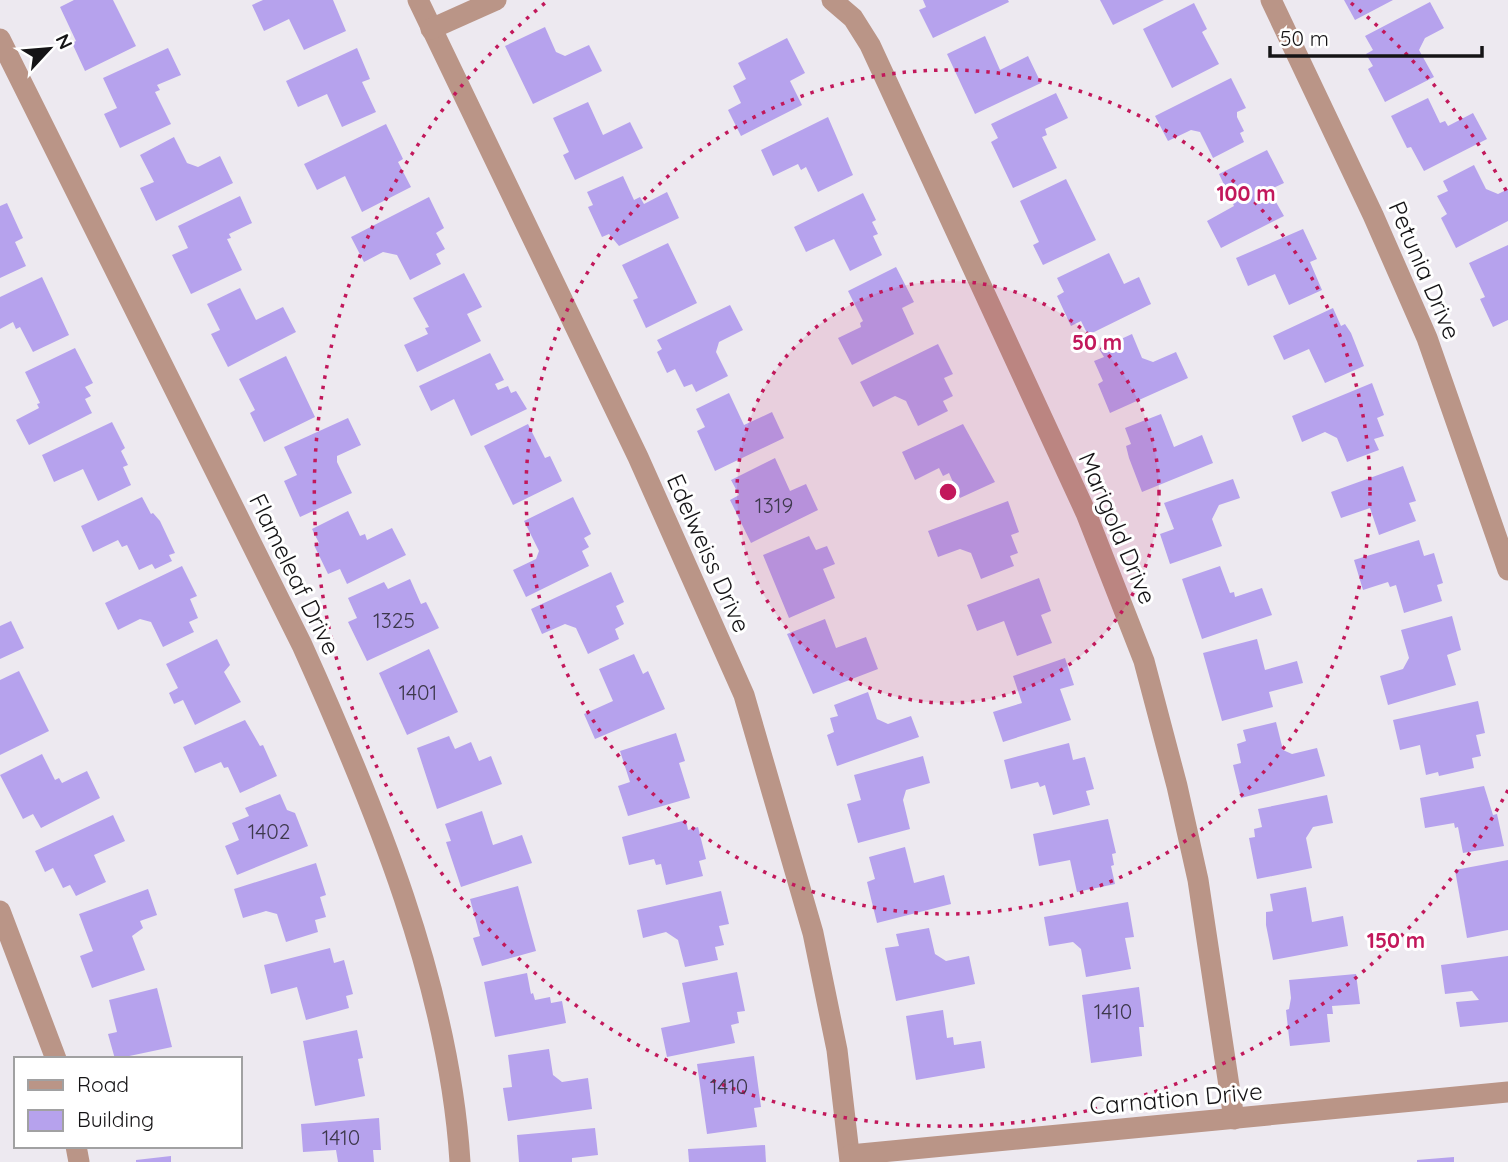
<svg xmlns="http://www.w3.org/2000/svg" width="1508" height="1162" viewBox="0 0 1508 1162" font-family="Quicksand,sans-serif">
	<rect width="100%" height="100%" fill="#ede9f0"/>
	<g fill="#b6a2ed">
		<path d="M74,0H113L136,46L85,71L72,43L76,41L60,7Z"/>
		<path d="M263,0H333L346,31L304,50L289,19L264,31L252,5Z"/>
		<path d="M923,0H1008L1009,2L933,38L919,10L926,7Z"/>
		<path d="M1100,0H1164L1113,25Z"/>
		<path d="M1344,0H1393L1355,20Z"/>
		<path d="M1430,2L1444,28L1425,38L1419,50L1434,77L1385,102L1368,69L1373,66L1366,54L1373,50L1365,36Z"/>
		<path d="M1194,3L1207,29L1202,32L1219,64L1172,88L1143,29Z"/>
		<path d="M545,27L556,52L565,56L589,45L602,71L533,104L505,46Z"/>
		<path d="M985,36L1000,70L1028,56L1041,83L975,114L947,54Z"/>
		<path d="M787,38L805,73L790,81L802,105L741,136L728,110L741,103L733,86L746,79L738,63Z"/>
		<path d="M168,48L181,75L157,85L160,90L155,92L171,124L120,148L104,114L117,108L103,78Z"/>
		<path d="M357,48L370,79L362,82L376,112L342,127L327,94L298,107L286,81Z"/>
		<path d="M1231,78L1246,108L1237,112V117L1244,131L1240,133L1244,142L1213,158L1200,132L1191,130L1168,141L1155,116Z"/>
		<path d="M1056,93L1068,118L1045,129L1047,135L1042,137L1057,168L1013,188L991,142L998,138L991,124Z"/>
		<path d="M1428,98L1440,123L1445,121L1448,126L1473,113L1487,139L1424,171L1411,147L1407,148L1391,116Z"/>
		<path d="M588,102L603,135L630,122L643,148L575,180L563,155L569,152L553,118Z"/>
		<path d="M828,117L853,175L818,192L806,167L801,170L798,164L773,176L761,150Z"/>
		<path d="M386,124L403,159L398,162L411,187L362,212L345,176L317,190L304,164Z"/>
		<path d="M174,137L187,163L198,167L220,156L233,183L156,221L140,188L154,182L140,155Z"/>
		<path d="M1267,150L1284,183L1269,190L1284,216L1221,248L1207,221L1234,206L1219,174Z"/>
		<path d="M1474,165L1486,189L1498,194L1508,189V221L1456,248L1441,218L1447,214L1437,196L1448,191L1443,181Z"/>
		<path d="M623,176L634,200L640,197L644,204L667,192L679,218L619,246L609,234L602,237L588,207L593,205L587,192Z"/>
		<path d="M1066,179L1096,240L1043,265L1033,245L1039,242L1020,201Z"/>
		<path d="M863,193L876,220L872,222L878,234L873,236L882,255L850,271L834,239L806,252L794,227Z"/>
		<path d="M240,196L252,223L229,234L231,238L227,239L242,270L191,294L172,255L188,248L178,226Z"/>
		<path d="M429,197L444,228L436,233L445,249L436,254L441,264L410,280L397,255L383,252L364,262L351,237Z"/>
		<path d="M7,203L23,238L15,242L26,266L0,278V206Z"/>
		<path d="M1303,229L1317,259L1310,262L1322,290L1289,305L1275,274L1248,286L1236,258Z"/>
		<path d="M668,243L697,303L646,328L633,300L638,298L622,265Z"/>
		<path d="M1508,245V320L1493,327L1480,299L1485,297L1469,263Z"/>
		<path d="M1109,253L1124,284L1139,277L1151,304L1088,335L1081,321L1071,326L1057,296L1064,292L1057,278Z"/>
		<path d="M896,267L914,302L902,308L914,334L852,365L838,338L861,327L860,323L863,321L848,291Z"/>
		<path d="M464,273L482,307L467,314L481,341L417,372L404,345L428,334L425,328L429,327L413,298Z"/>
		<path d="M42,277L69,335L33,352L20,327L16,329L13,322L0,329V297Z"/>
		<path d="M240,288L256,320L283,307L296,332L228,367L211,334L220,330L207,304Z"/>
		<path d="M730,305L743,330L719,342L716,352L728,376L696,392L692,384L684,387L675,369L667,373L657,352L662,349L657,340Z"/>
		<path d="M1333,308L1341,326L1345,324L1351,333L1364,366L1325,383L1309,349L1284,360L1273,336Z"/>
		<path d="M1132,334L1142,358L1153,362L1176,352L1188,378L1110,413L1098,384L1103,381L1094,361L1104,357L1099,349Z"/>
		<path d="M938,344L953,374L944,378L953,396L943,401L948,411L918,426L906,401L895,396L873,407L860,382Z"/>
		<path d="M75,348L93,383L85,387L91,396L85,399L92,413L29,445L16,420L39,408L37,404L40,403L25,372Z"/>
		<path d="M490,353L504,380L495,384L498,390L508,386L511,393L516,391L527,409L471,436L454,399L431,411L419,386Z"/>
		<path d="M286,356L315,417L264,442L250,413L255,410L239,379Z"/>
		<path d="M1372,383L1384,415L1377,418L1384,436L1374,439L1379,450L1347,462L1337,438L1325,432L1302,442L1292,416Z"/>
		<path d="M729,393L744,425L772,412L784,438L715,471L697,431L705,427L696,409Z"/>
		<path d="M1161,414L1174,447L1202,435L1213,463L1142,492L1129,458L1126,446L1131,444L1125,428Z"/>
		<path d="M348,418L361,445L337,456V462L352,493L300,517L284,481L297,475L284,447Z"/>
		<path d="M112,422L125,448L121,451L128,465L123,467L131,485L98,501L83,469L54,482L42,455Z"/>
		<path d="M528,424L545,458L550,456L562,481L513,505L484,446Z"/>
		<path d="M963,424L995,482L960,498L949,473L943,476L939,468L915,480L902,452Z"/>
		<path d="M775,458L790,491L806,484L818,510L751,543L730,500L739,495L731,480Z"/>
		<path d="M1403,466L1416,501L1409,503L1416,521L1379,535L1370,508L1341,518L1331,492Z"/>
		<path d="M1233,479L1240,498L1219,505L1212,519L1222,546L1170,564L1160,534L1174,529L1164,503Z"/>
		<path d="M142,497L151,514L153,513L160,521L175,553L169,555L172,561L155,569L152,564L139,570L127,545L122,547L118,540L93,552L81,526Z"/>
		<path d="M573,497L591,534L584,538L589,547L582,551L589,566L526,597L513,570L536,559L539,551L524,521Z"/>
		<path d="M1008,501L1019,532L1011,535L1018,553L1010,556L1014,566L981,579L971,553L960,549L938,557L928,531Z"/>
		<path d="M348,511L360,536L365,534L367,540L392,528L406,555L347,584L340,569L328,574L314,545L319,543L312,529Z"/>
		<path d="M809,536L816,550L827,546L835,564L823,569L835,598L789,618L763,555Z"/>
		<path d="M1419,540L1424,556L1434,553L1443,583L1437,585L1442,601L1404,613L1396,585L1390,587L1388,582L1363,590L1354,560Z"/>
		<path d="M182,566L197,596L190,599L198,618L189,622L194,632L163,647L151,622L140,619L118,630L105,603Z"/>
		<path d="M1220,566L1230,593L1234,592L1235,597L1262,588L1272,615L1202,639L1182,579Z"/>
		<path d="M611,572L624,602L616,606L624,624L615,629L619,639L588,654L576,628L565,624L542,634L531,609Z"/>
		<path d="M1039,578L1051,611L1041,615L1052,643L1017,656L1004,621L977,631L967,605Z"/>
		<path d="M410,579L421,604L426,602L439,628L367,661L348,622L357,618L348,598L384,582L388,589Z"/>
		<path d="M1452,616L1461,650L1447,655L1456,685L1388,705L1380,676L1403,669L1409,658L1401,630Z"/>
		<path d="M825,619L836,648L866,637L878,669L813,694L787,634Z"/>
		<path d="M11,621L24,648L0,659V626Z"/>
		<path d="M217,639L230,665L224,672L241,702L195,725L183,700L174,704L169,693L178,688L166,664Z"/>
		<path d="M1257,639L1265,670L1297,661L1303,683L1269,692L1273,707L1222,721L1203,653Z"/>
		<path d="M429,649L458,712L407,735L379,673Z"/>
		<path d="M634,654L643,674L648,671L665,709L595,739L584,714L613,701L599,669Z"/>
		<path d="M1065,658L1074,685L1060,689L1071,720L1003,742L993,712L1022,703L1013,676Z"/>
		<path d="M19,671L49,731L0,755V680Z"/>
		<path d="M868,692L877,719L888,724L911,716L919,737L837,766L827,735L834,732L830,718L838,716L834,705Z"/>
		<path d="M1478,701L1485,733L1476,735L1481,756L1472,758L1474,768L1439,776L1438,772L1426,775L1420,745L1400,750L1393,720Z"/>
		<path d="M245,720L260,746L263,745L277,776L240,793L228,767L224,768L221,762L195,773L183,747Z"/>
		<path d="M1276,722L1283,750L1292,754L1317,748L1325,776L1241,798L1233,765L1241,763L1237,744L1246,741L1243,730Z"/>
		<path d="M676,733L685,761L679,763L690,798L628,816L618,786L630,782L620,751Z"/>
		<path d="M449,736L455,749L471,742L479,761L491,756L502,784L437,809L417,748Z"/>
		<path d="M1069,743L1073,760L1085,757L1094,789L1086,791L1090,805L1053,815L1045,785L1040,787L1038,782L1011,789L1004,760Z"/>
		<path d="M42,754L55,780L59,778L62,783L87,771L100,798L41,828L33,814L23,819L0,775Z"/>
		<path d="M923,756L930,783L906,790L903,800L910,829L858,843L847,804L861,800L854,775Z"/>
		<path d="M1484,786L1493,815L1497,814L1504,846L1463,853L1458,827L1455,828L1454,823L1425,828L1420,798Z"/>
		<path d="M280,794L287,810L295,813L308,846L237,875L225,846L239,840L232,823L249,816L245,808Z"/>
		<path d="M1327,795L1333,823L1313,827L1306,838L1312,868L1257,879L1249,838L1255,837L1254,829L1262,827L1258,809Z"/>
		<path d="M482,811L493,845L522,835L532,863L461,887L446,842L451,841L445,824Z"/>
		<path d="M113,815L125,841L94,855L106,882L76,896L70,885L63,888L53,868L45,872L35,851Z"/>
		<path d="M1108,819L1116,853L1112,854L1114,865L1111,866L1115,884L1077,892L1070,860L1039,866L1033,834Z"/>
		<path d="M686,820L688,830L698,827L706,859L699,861L703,876L666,885L661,864L656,865L654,859L629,865L622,837Z"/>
		<path d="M905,847L914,883L944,875L951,904L877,923L867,882L875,879L869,857Z"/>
		<path d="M1508,860V930L1467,938L1455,870Z"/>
		<path d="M316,863L326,895L320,897L326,917L315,920L318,932L286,942L277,914L266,911L243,918L234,889Z"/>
		<path d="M518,886L536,951L482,966L473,938L480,936L470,899Z"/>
		<path d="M1306,887L1312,922L1343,916L1348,946L1273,960L1266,925V912L1273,911L1270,894Z"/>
		<path d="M148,889L157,915L140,921L143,928L132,936L145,970L92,988L80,956L93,951L79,914Z"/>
		<path d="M721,891L729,924L719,926L724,945L715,947L718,960L685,967L678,940L666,932L643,938L637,910Z"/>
		<path d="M1128,902L1134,937L1125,938L1131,969L1086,977L1081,949L1073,942L1049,946L1044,917Z"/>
		<path d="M929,928L935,954L946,961L969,956L975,984L896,1001L885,948L899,946L896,934Z"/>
		<path d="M330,948L334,963L344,960L353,994L346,996L349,1008L306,1020L297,987L271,994L264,965Z"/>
		<path d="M1508,956V1022L1460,1027L1456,1002L1479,1000L1472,991L1445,994L1441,965Z"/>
		<path d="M737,972L745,1011L737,1012L739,1023L731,1025L735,1043L667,1057L661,1028L690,1022L682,983Z"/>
		<path d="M527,973L531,994L533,993L535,1000L550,997L551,1003L562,1001L566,1023L495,1037L484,982Z"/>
		<path d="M1356,974L1360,1004L1332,1006L1333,1014H1327L1330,1042L1290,1046L1286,1010L1289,1009L1291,998L1289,980Z"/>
		<path d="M1139,987L1144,1027H1139L1142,1056L1091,1063L1082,995Z"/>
		<path d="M157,988L172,1047L115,1059L108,1034L117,1032L109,1000Z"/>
		<path d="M943,1010L947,1038L953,1037L954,1045L981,1041L985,1068L916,1080L906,1016Z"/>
		<path d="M357,1030L363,1058L358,1059L365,1096L315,1106L303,1041Z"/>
		<path d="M549,1049L553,1075L562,1082L588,1078L592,1109L508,1121L503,1088L512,1087L508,1055Z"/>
		<path d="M754,1056L761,1107L754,1108L757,1127L707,1134L697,1064Z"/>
		<path d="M379,1118L381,1150H373L374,1162H338L336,1150L303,1152L301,1124Z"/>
		<path d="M595,1128L598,1155L572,1158V1162H519L517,1135Z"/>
		<path d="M765,1145L766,1162H689L688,1149Z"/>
		<path d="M171,1156V1162H136V1160Z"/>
		<path d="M1454,1157V1162H1417V1160Z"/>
	</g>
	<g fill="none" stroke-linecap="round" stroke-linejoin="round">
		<g stroke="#ba9587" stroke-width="21">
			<path d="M418,0L638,457L744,695L813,933L837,1050L850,1162"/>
			<path d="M832,0L853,18L870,45L1086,513L1144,661L1177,786L1198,880L1234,1119"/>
			<path d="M1271,0L1373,215L1427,338L1508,570"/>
			<path d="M431,29L496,0"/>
			<path d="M0,39L302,645C374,805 449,985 460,1162"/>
			<path d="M0,911L56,1059"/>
			<path d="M76,1146L79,1162"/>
			<path d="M850,1155L1508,1092"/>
		</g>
	</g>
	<circle cx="948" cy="492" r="211" fill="#c2185b" fill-opacity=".12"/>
	<g fill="none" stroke="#c2185b" stroke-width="3.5" stroke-dasharray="3.5 7">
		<circle cx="948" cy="492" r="211"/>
		<circle cx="948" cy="492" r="422"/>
		<path d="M1508 790A634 634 0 1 1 545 3M1351 3A634 634 0 0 1 1508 194"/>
	</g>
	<g text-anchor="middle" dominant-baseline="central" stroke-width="6" stroke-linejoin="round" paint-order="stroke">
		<g font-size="21" fill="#3d384c">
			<text x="774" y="505">1319</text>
			<text x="394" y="620">1325</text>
			<text x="418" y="692">1401</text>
			<text x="269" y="831">1402</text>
			<text x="1113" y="1011">1410</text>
			<text x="729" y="1086">1410</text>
			<text x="341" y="1137">1410</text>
		</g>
		<g font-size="24" fill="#151416" stroke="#fff">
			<text transform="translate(1425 270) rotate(67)">Petunia Drive</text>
			<text transform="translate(1118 528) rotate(67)">Marigold Drive</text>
			<text transform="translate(709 553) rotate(66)">Edelweiss Drive</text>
			<text transform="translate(295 574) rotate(64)">Flameleaf Drive</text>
			<text transform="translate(1176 1098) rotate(-5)">Carnation Drive</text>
		</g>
	</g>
	<circle cx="948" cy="492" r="10" fill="#c2185b" stroke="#fff" stroke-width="3.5"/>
	<g font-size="21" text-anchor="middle" font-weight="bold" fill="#c2185b" stroke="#fff" stroke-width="6" stroke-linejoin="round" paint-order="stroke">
		<text x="1246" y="201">100 m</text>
		<text x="1097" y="350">50 m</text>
		<text x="1396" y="948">150 m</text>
	</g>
	<rect x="14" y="1057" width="228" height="91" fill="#ffffff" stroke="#a1a1a2" stroke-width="2"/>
	<rect x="28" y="1080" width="35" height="10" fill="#ba9587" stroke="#a1a1a2" stroke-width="2"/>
	<text x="77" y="1092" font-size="21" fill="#151416">Road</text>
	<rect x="28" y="1110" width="35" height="21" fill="#b6a2ed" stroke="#a1a1a2" stroke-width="2"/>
	<text x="77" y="1127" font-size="21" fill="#151416">Building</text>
	<g transform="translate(49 49) rotate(64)" stroke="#ffffff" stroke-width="5" paint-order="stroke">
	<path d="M0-5L12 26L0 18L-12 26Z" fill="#151416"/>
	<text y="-10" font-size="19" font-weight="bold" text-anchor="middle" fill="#151416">N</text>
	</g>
	<path d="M1270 46v10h212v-10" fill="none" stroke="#151416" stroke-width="3.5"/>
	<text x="1280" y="46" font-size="21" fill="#151416" stroke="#ffffff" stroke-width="5" paint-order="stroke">50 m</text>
</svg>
